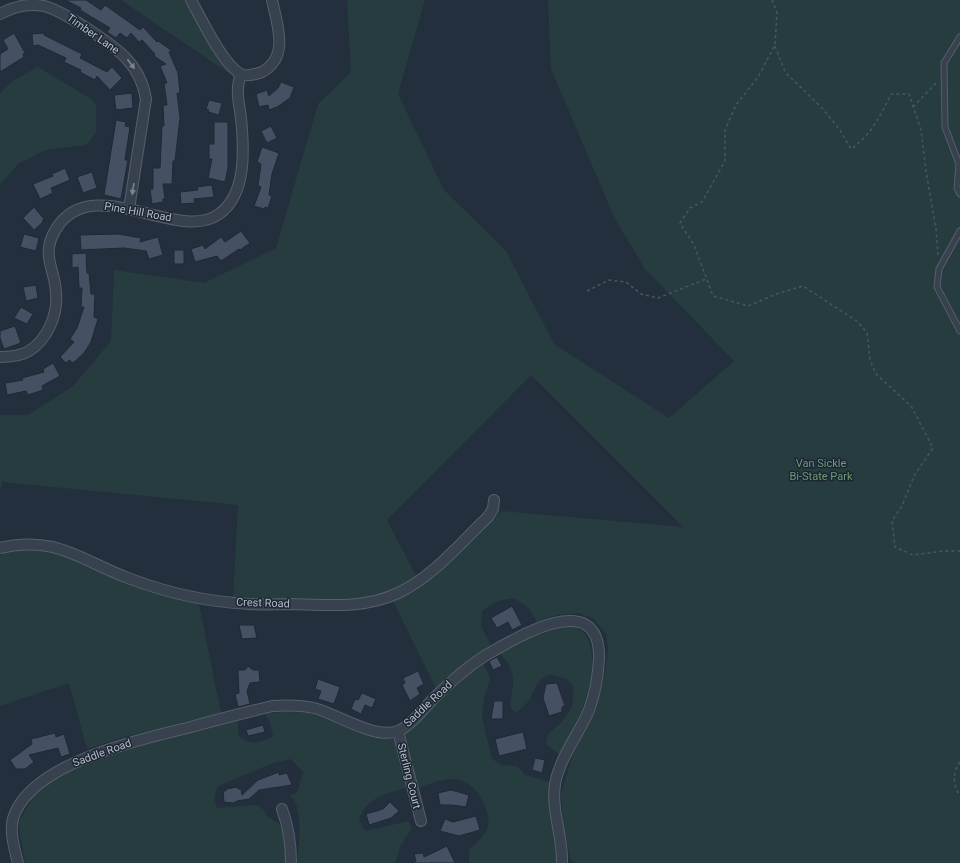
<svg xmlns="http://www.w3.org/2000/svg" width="960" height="863" viewBox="0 0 960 863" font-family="Roboto,sans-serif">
	<rect width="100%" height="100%" fill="#242f3e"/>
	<g fill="#263c3f">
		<path d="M121,0H186L208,42L230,74Z"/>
		<path d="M347,0H425L398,94L444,190L506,251L554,344L669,418L734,361L645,269L615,219L551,69L548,0H960V863H573L570,858L563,822L561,793L572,757L597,704L605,671L608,648L606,634L593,618L578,613L556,615L537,622L529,608L514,598L494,602L482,611L481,626L492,647L449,675L436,688L393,601C437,584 469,543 502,511L683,527L531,375L387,520L416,576L401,586L358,600L323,601L233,598L238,505L2,482L0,492V415H28L73,386L111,341L114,270L204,283L276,248L318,104L351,72Z"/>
		<path d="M38,67L91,99L96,104V133L86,145L45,150L18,164L0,185V93L14,80Z"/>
		<path d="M38,548C74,555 103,574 137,587C157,595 178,600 199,604L221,713L120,738L87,749L69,683L0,706V556C7,547 27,549 38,548Z"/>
		<path d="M564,626C579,627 588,632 591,648C598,687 577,721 560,755L546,744L548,734L561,723L572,707L574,687L567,679L550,674L539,681L528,702L516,713L510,707C513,684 518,671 500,654L519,642Z"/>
		<path d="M484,664L490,678L484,699L482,718L492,759L502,765L517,766L525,775L551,782C546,809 556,836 557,863H469V850C475,844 486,835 488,826C491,809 477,785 460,780C446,776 430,784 418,788L406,734L457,683Z"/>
		<path d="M287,712L309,713L371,736L385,737L392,739L396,742L406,788C387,793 366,798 359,819L365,831L409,821L412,828L401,845L395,863H297C299,845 304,807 290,795L297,793L303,772L291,759L273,763L218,786L214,797L217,808L257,805L264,810L267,816L279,824L284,835L286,851L285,863H25L18,823L36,793L53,780L91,761L118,752L238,720V735C249,746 260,743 273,737L271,725L265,713Z"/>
	</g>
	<g fill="#455162" stroke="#1f2835">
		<path d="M65,0H86L101,10L105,5L140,30L143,27L157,42L158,41L171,50L169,52L178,73L180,93H177L180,118L175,161H173L172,184H163L165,199H163V202L152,204L150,189H153V168H160L162,126H164L163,105H167L164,83H167L160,66L166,64L154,56L155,54L142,40L139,42L131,33L127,38L120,33L116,38L107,32L110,28L80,10L81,8Z"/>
		<path d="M14,33L25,53L23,54L24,57L0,72V54L8,49L3,40Z"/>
		<path d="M44,33V35L82,54L80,58L107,72L112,67L122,78L110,90L97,76L95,80L80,72L81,70L64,62L66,58L38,45L33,46L32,34Z"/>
		<path d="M281,82L294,87L290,98L277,107L269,110L268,105L259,107L256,94L267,90L269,96L278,88Z"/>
		<path d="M132,93L133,108L116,110L114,95Z"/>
		<path d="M209,100L222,103L219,115L208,112L209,110L206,109Z"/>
		<path d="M116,120L126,122L125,126L130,127L125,160H128L121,199L104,195Z"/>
		<path d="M214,122H228V168L225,182L208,178L212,159H209V144H214Z"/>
		<path d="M271,126L277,138L267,143L261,131Z"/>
		<path d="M262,147L279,153L272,174L269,195L272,196L268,208L265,207L264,209L254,206L261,187L258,186L261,164L257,162Z"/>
		<path d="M65,168L70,180L51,188L53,193L40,199L33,184L53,176L52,174Z"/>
		<path d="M92,172L97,188L83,193L77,177Z"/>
		<path d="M212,185L214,197L194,199L195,203L181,204L180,192L198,190L197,187Z"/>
		<path d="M34,207L44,219L42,221L43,222L34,230L23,218Z"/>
		<path d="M241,231L250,243L240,250L239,249L221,261L217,256L195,262L191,249L203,245L205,249L221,237L225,242Z"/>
		<path d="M24,234L39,238L36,251L20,247Z"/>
		<path d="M118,234L141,238L140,242L158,237L163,255L149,259L146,251L124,248L81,250L80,235Z"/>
		<rect x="174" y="250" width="10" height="14"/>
		<path d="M86,253L87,273H89L91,294H95L94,317L98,319L91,342L84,353L73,363L69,360L66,363L60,357L74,342L70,339L77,328L84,307H81L82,288H79L78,267L72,268V254Z"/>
		<path d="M36,285L38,298L26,301L23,287Z"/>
		<path d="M21,307L33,314L27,324L14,318Z"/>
		<path d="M15,326L21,343L4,349L0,338V331Z"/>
		<path d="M53,363L60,376L42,386L43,390L28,395L26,391L7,395L5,383L23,380L22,378L44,372L43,369Z"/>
		<path d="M512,606L522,625L512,630L508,622L497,628L491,618Z"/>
		<path d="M239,625H254L257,638L242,639Z"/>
		<path d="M497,657L502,666L493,670L489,661Z"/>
		<path d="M248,666L253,670H259L260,682L250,683L247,691L250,704L238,707L235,694L239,693L238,670H245Z"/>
		<path d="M418,671L424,684L417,688L420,694L410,701L402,685L405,683L403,678Z"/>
		<path d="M318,679L340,687L334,704L318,699L321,691L315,689Z"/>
		<path d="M557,683L565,706L562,707V712L549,716L543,698L546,684Z"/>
		<path d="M362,693L376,699L372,708L365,705L361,714L351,709L355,699L358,700Z"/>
		<path d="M494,701H503V719H491Z"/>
		<path d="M263,725L265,732L248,736L246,730Z"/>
		<path d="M523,732L527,749L499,756L495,739Z"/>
		<path d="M55,733L56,737L64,734L70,754L61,757L58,748L29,755L34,762L25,769H16L10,760L32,744L31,739Z"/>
		<path d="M535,758L545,760L542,773L532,770Z"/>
		<path d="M279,772V775L287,773L292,785L259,790L249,799L237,801L234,803L224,802L223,791H226V789L238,787V789H241L242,795L258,780Z"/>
		<path d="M451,790L469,795L466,807L452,805H440L438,793Z"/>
		<path d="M390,802L399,811L391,818L369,825L366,814L383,809Z"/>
		<path d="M476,816L480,830L459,836L440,831L445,819L453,822Z"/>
		<path d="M447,846L455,863H411L416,861L414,854L423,853L424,857Z"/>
	</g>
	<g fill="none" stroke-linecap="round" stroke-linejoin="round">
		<defs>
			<g id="lane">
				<path d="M960,37L944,63L945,127L959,164L957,188L960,194"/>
				<path d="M960,231L939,269L937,287L960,331"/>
			</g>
			<g id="street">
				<path d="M191,0C201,18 223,65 241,74C247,77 256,74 262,72C290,57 277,24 272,0"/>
				<path d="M0,14C13,7 29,3 44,6C59,10 72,19 85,27C115,47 140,62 146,99L129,209"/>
				<path d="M0,357C9,357 21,356 29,351C48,339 58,314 56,293C55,268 40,255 56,229C92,170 178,244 219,214C247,194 244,149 241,118C239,102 235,89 241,74"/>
				<path d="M0,548C56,535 80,560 128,578C167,593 208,602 249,604C263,605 277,604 291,604C328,605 364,609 398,593C433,577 460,543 488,517L493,509L494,500"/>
				<path d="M398,731L421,821"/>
				<path d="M282,809C289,828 291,843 291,863"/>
				<path d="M18,863C14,847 8,828 15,813C37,762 138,740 187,728C215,720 244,713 272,706C287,705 300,705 314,708C337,714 375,740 398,731C410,727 425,707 434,698C449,683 465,669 483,657C513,639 601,585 599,659C598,676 595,694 589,710C579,734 560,757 555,784C551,811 563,836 562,863"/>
			</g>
		</defs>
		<use href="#lane" stroke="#565f6c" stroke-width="7"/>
		<use href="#street" stroke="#565f6c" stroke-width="12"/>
		<g stroke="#44595c" stroke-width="1.5" stroke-dasharray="3 3" stroke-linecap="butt">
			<path d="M772,0L777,12L775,45L758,77L736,105L725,130V161L702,202L690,208L680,223L694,245L713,296L748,306L779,293L803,286L858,322L867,333L870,360L876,374L911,406L933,448L914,476L902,506L892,521L895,547L913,555L944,551H960"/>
			<path d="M775,46L785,72L823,109L840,130L851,149C871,135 881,115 891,94H909L921,130L926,171L936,229L938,255"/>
			<path d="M913,107L938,81"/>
			<path d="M587,291L609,280L626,282L641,294L658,298L706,279"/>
			<path d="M960,762C952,773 953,785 960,796"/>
		</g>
		<use href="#lane" stroke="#38414e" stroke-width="5"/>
		<use href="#street" stroke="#38414e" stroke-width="10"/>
	</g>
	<defs><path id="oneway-solid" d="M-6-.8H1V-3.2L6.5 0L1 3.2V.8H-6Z"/></defs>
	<g fill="#7c8592">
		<use href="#oneway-solid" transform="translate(131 64) rotate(53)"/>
		<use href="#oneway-solid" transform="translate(133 189) rotate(99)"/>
	</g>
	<g text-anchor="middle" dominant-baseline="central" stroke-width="3" stroke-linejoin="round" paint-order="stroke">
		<g font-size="11" fill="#b4bcc9" stroke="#1d2633">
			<text transform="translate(93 34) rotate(35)">Timber Lane</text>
			<text transform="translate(138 212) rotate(10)">Pine Hill Road</text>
			<text transform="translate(263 603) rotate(2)">Crest Road</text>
			<text transform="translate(428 704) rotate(-43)">Saddle Road</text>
			<text transform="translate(102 753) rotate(-20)">Saddle Road</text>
			<text transform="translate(409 776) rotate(76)">Sterling Court</text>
		</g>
		<g font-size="11" fill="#6b9a76" stroke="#1d2633">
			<text x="821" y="463">Van Sickle<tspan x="821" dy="13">Bi-State Park</tspan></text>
		</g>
	</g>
</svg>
